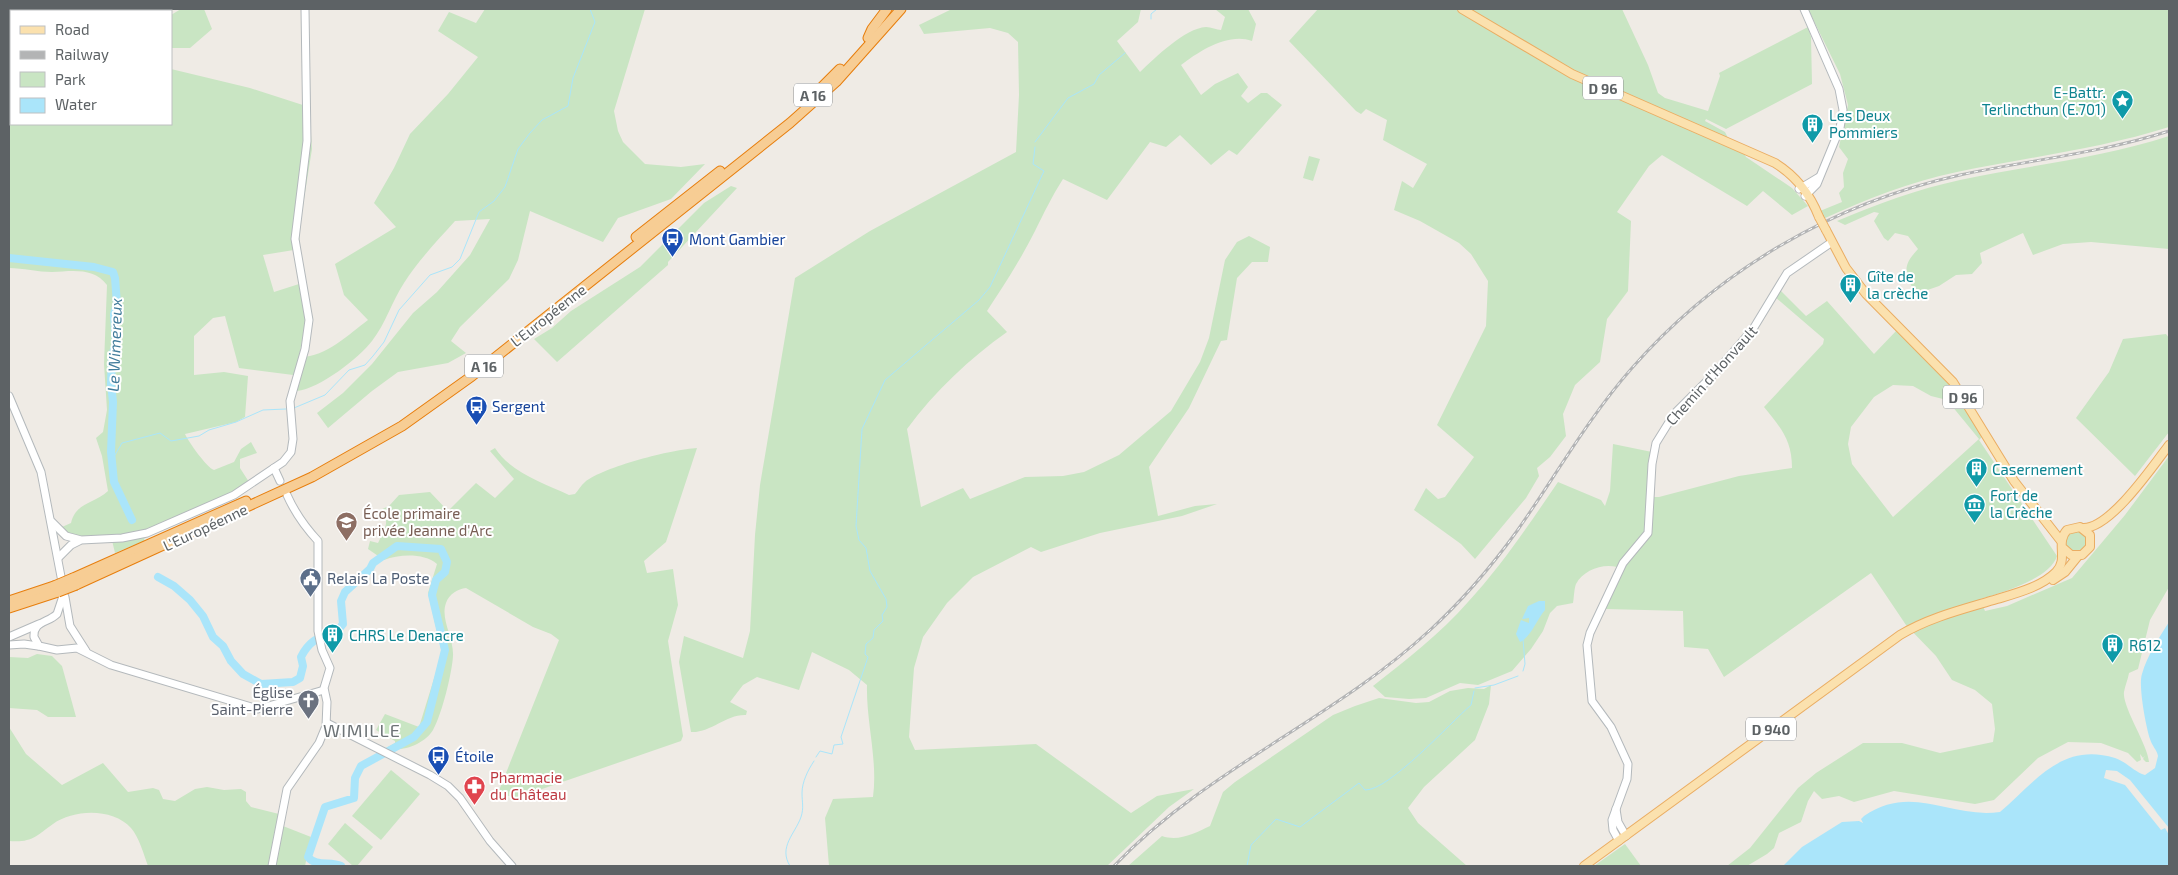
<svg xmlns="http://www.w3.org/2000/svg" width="2178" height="875" viewBox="0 0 2178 875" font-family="'Exo 2',sans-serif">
	<rect width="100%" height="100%" fill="#efebe5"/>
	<g fill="#c9e5c3" fill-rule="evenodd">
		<path d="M9,9H119L116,11H11V124H171V69L250,88L309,107L312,149L299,230L300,249L263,255L274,292L299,284L306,319L299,357C325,358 349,334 368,320L344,295L335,264L396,227L374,203L394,168L410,134L448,94L478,57L438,31L449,12L476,23L485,9H645L614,111L618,131L623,142L645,164L681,167L705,164L671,199L618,218L603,242L530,211L518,260L509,279L460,327L451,341L466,353L448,363L398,372L372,391L328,428L317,413L343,393L372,364L413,313L437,292L470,255L490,219L455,221C437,241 418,261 404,283C392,301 386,323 372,341C359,358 319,389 297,391L301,376L239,368L225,316L213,318L194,336V375L224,372L248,376L245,417L236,422L185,434C188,441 207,468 214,470L234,462L241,449L251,442L257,453L240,459V468L249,482L236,492L146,531L144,541L115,553L111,536H69L62,527L71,523C76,502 94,504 108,491L102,456L96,438L103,432L107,410L104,364L107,285C94,267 72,271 52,272C38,272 23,268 9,268Z"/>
		<path d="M181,9H204L212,29L190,48H171V15Z"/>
		<path d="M952,9H1141L1138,22L1117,41L1140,72C1155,58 1185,28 1206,27C1211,27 1217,30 1221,30L1225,17L1215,9H1248L1256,24L1252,41C1229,32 1199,51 1181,65L1201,95L1215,84L1238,73L1248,87L1241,96L1248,103L1261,93H1267L1282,105L1237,155L1229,150L1211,165L1180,135L1166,147L1150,142L1107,200L1063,179C1052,196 1044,213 1035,231C1021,259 1004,285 987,311L1007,332C969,359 935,391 907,429L921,507L963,488L970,499L1025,477L1063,476L1084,472L1119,455L1171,411L1200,362L1209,338L1225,260L1237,242L1249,236L1270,247L1268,262H1252L1237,278L1227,340L1221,341L1189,408L1149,467L1158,516L1195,506L1217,504L1182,516L1100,533L1041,552L1031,547L973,577L947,603L923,637L914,668L909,737L915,750L1036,744L1131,813L1157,796L1194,789L1169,807L1107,866H829L825,818L833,799L873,797C878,760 866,722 867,685L849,670L812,652L799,690L757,677L743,685L730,702L747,711L746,715C726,714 711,733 691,732L679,662L684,636L743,658L750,631L755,535L760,485L795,278L870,231L1016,152L1019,95L1018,42L1008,33L990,28L924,34L919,25Z"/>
		<path d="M1318,9H1456L1577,80L1742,150L1746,157L1792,188L1808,206L1792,215L1763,191L1747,206L1662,155L1649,166L1617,212L1631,221L1628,291L1607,319L1600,362L1575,385L1563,414L1566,436L1550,457L1537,468L1539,476L1526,498L1475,559L1461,544L1414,510L1426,488L1438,499L1445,497L1474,457L1437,425L1486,326L1488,281L1471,254L1459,243L1420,221L1394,210L1402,181L1413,188L1427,164L1383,140L1387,120L1366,109L1361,114L1356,111L1289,41Z"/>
		<path d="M1469,9H1622L1648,65L1658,93L1665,98L1708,111L1720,76L1719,73L1808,27L1811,37L1812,84L1726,129L1706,119L1705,121L1725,132L1728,138L1568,68Z"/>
		<path d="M1808,9H2169V127C2100,149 2028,157 1957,172C1910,182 1866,199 1823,219L1820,211L1842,202L1839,193L1844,187L1843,173L1848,159L1839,147L1848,105L1840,74Z"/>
		<path d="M2169,136V249L2091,242L2063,244L2033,255L2023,233L1980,253L1982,263L1972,274L1956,275L1939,286L1916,294C1904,273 1902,266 1918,249L1908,236L1895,233L1888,241L1884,238L1874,221L1879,213L1874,212L1845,225L1837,221C1877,204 1918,189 1960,180C2030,165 2101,158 2169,136Z"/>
		<path d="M1309,156L1320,159L1313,181L1303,178Z"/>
		<path d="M731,186L737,188L668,262V265L557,362L534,339L552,328L571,311L640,267L704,203Z"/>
		<path d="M1779,289L1806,316L1827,301L1874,354L1897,330L1950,385L1982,437L1979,440L2057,556C2050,579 2001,593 1980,599L1985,611L2007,606L2072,578L2125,515L2169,456V587L2150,620L2138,669L2129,673C2128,679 2125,686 2124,692C2122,707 2148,745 2149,762H2146L2143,759L2145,756L2143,758L2140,754L2141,760L2137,762L2128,753L2101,743L2068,742L2038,758L1994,800L1975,804L1894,791L1854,802L1839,796L1822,799L1814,791L1808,801L1801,822L1779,833L1774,848L1767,854L1747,866H1727L1750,848L1798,788L1816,773L1863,743H1902L1940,753L1993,742L1995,729L1992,704L1975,690L1952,680L1936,656L1906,625L1871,573L1724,677L1708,649L1684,647L1683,611L1606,609L1602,605L1617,567C1603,563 1583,570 1576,584C1574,589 1574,598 1573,603L1557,606L1550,613L1543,631L1531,649L1512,671L1478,685L1460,683L1426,698L1409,699L1385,697L1373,686C1406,660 1440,634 1468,602C1502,565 1530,523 1558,482L1601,500L1605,506L1610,491L1613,444L1652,452L1649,497H1659L1739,476L1792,468C1792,440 1781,428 1764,407L1823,344L1824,339L1775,297ZM1893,385L1913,386L1931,396L1947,400L1979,439L1893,517L1852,464L1848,444L1851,427L1874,397Z"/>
		<path d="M2166,334L2169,338V432L2135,476L2076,418L2109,372L2123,339Z"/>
		<path d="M495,448C511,473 544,483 569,495L575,494C578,491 581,485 585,482C603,467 673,449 697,448L666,542L644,561L647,573L673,569L678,605L668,641L683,736L681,741L516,798L498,793L559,640L551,634L533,627L466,588C458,589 449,594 446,603C440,619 454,638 453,656C452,673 442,714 433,730C425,744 401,753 386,748L395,743V741L376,730L385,714L419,727L442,653L428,593L437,564C424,553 400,554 384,560L368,549L370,541L378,543L379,541C385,528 391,520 380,510L389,506L399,495L430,492L448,511L476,483L495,498L514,479L490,451Z"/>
		<circle cx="2076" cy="541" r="11"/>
		<path d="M37,654L52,656L62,666L76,717H48L37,710L9,708V657L28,658Z"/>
		<path d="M1491,685L1489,704L1475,740L1424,787L1408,808L1418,823L1467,866H1128L1162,836C1179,842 1195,833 1210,826L1223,792L1235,782L1333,715L1355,706L1379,698L1416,703L1429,702L1450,691L1468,688L1484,689Z"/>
		<path d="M9,727L26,754L62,785L103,763L128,792L153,788L159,790L163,799L175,801L195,789L207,787L224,790L241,789L246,792V801L251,807L279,814L270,866H148C144,855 139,837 131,828C113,808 74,809 53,824C36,836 32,843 9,841Z"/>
		<path d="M391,770L420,794L381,840L352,816Z"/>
		<path d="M345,823L373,847L357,866H353L328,844Z"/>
		<path d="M283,826L311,837L305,866H275Z"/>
		<path d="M1625,844L1641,866H1594Z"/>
	</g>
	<g fill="#aae5fa">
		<path d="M1539,601H1545V610C1537,619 1531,637 1520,642L1516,634L1521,620L1529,623V618L1522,619L1528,606Z"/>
		<path d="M2169,622V866H1783L1802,847L1842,822L1859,821L1863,823L1861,819L1864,816C1913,783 1949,819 2000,812C2036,781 2062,742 2115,758C2127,762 2134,772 2145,775L2155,768L2158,756C2157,750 2152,746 2150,739C2146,727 2138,685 2142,674C2147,656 2159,638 2169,622Z"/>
	</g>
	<path fill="#efebe5" d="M2106,770L2117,771L2130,780L2169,828V835L2165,828L2161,830L2125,785L2104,778Z"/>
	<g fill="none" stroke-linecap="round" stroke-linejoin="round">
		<g stroke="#aae5fa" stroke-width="1">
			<path d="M14,11L18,9"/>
			<path d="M9,15L11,13"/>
			<path d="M1151,19V14L1157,9"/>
			<path d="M1035,142L1068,98L1094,84L1099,75L1125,53"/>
			<path d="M294,408L325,395L349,370L365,365L373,356L384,342L399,310L430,275L452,267L460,259L479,212L494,201L505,187L518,149L530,133L542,120L568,106L573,78L595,22L590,9"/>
			<path d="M112,460L122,443L160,433L171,441L199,436L209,430L236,422L263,410L286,409"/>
			<path d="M1523,671L1525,664L1523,639"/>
			<path d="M1475,688L1494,685L1518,676"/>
			<path d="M816,757L820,751L832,754L834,745L843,744L841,737L868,657L865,654L866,644L873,638L874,630L883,621L882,615L887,607L886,599L870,571L866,548L859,540L856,526L862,429L885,380L979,300L990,287L1044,171L1033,164L1035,147"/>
			<path d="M790,866C778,847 795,834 801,817C804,808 802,802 802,793C802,782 808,770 814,761"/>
			<path d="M1247,866L1251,845L1276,819L1300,827L1359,783L1365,790C1389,791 1451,722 1471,705L1474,691"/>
		</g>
		<g stroke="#aae5fa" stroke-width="8">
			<path d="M9,258L94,267L113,272L115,278L117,304L114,314L116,344L112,355L111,384L113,402L111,452L114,482L132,520"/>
			<path d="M158,577L174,586L190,600L203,616L213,637L223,646L231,661L243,674L261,684L293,682L300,678L303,666L301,657C315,629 331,642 343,624L341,601L345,592L370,569L373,563L397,546L441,549L447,562L445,572L436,580L432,595L445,650L427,722L414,737L361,766L355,778L354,798L325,807L308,857C316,867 330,861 341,866"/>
		</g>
		<defs>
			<g id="secondary">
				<path d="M1804,9L1839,89L1843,110L1840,128L1817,184L1805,196"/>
				<path d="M1799,189L1819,177"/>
				<path d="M9,396L41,472L63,587"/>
				<path d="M274,468L280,481"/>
				<path d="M52,522L66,536L81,540L122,538L147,533L234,495L283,462L291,452L293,439L290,401L305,349L309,320L295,239L307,141L305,9"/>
				<path d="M58,558L71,545L79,541"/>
				<path d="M64,593L57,614C48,623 33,621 34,637L39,646L57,650L77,648L111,665L258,709L324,690"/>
				<path d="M65,597L70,626L86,651"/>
				<path d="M9,637L39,624"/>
				<path d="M9,645L24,644L38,646"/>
				<path d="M327,723L430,775L448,786L460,798L490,841L512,866"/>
				<path d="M1616,809L1618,822L1626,836"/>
				<path d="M1619,841L1613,830L1612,820L1627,779L1628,764L1611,727L1592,701L1587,645L1590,633L1623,563L1648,533L1652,464L1656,443L1674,414L1715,373L1753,329L1787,273L1832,242"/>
				<path d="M272,866L287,789L319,743L326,726L327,702L324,688L330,668L322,650L318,631V541C305,527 295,513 287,495"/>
			</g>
			<g id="primary">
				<path d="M1462,9L1572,74L1775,163C1796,176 1810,194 1819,217"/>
				<path d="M1826,230L1846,268L1866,294L1953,382L2014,481L2061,541"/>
				<path d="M2083,528C2110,529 2153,466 2169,445"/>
				<path d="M2053,580L2065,572L2078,556"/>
				<path d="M1584,866L1900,635C1930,617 1964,609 1997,599C2017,593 2041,587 2056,572C2069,559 2055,543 2067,530L2080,527L2090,535V547L2082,555H2071L2063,548"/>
			</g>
			<g id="highway">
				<path d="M868,38L872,29L887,9"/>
				<path d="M819,90L840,69"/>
				<path d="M636,237L720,171"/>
				<path d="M73,578L246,501"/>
				<path d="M76,585L312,477L402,426L472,376L790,123L836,82L901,9"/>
				<path d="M9,601L54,586"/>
				<path d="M9,608L58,592"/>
			</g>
		</defs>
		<use href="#secondary" stroke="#b4b9bc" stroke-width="9"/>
		<use href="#primary" stroke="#eaad63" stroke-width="10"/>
		<use href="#highway" stroke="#e77e0d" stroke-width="11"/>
		<use href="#secondary" stroke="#fff" stroke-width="7"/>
		<use href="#primary" stroke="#fbe1ae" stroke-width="8"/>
		<use href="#highway" stroke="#f7cd94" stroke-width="9"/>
		<defs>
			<path id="rail" d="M1114,866C1208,768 1331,721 1429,631C1462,601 1491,567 1517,531C1555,477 1588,418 1632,368C1718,270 1834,203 1960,175C2030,160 2101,153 2169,131"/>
		</defs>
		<use href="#rail" stroke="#b3b4b5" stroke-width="3"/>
		<use href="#rail" stroke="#fff" stroke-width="1" stroke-dasharray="4" stroke-linecap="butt"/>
		<defs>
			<path id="primary-bridge" d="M1819,217L1826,230"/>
			<g id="highway-bridge">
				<path d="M54,586L73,578"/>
				<path d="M58,592L76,585"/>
			</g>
		</defs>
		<use href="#primary-bridge" stroke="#eaad63" stroke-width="10" stroke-linecap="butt"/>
		<use href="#highway-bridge" stroke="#e77e0d" stroke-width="11" stroke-linecap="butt"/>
		<use href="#primary-bridge" stroke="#fbe1ae" stroke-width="8"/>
		<use href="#highway-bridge" stroke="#f7cd94" stroke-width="9"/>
	</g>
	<defs>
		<symbol id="sight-pin" viewBox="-11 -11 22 30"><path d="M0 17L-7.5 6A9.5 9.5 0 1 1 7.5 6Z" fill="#0f9aa8" stroke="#fff"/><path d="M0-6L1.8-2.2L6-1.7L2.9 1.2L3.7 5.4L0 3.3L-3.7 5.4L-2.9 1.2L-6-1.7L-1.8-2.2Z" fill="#fff"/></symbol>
		<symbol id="building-pin" viewBox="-11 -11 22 30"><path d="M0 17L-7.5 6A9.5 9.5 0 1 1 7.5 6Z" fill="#0f9aa8" stroke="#fff"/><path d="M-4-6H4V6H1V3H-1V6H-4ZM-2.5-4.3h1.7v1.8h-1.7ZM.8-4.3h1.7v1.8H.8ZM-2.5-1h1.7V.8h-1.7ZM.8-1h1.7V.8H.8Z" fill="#fff"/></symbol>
		<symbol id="bus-pin" viewBox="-11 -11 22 30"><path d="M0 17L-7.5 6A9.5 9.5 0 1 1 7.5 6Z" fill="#1a4fb4" stroke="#fff"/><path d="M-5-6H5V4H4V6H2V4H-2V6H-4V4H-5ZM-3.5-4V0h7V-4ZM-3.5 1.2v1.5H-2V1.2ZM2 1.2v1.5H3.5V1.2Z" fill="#fff"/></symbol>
		<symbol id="museum-pin" viewBox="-11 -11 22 30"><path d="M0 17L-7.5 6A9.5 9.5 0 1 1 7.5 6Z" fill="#0f9aa8" stroke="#fff"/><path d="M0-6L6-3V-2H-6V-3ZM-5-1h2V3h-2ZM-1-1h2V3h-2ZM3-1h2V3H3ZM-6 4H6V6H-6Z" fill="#fff"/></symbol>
		<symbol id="school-pin" viewBox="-11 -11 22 30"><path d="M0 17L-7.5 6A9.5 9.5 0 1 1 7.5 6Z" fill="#8d6e63" stroke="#fff"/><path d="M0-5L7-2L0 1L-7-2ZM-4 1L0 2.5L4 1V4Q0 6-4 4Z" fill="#fff"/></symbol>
		<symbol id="civic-pin" viewBox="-11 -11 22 30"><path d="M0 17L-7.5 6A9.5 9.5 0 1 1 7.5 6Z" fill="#5c6f8a" stroke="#fff"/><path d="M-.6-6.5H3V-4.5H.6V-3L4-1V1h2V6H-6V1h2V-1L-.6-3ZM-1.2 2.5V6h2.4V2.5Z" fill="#fff"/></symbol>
		<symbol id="church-pin" viewBox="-11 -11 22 30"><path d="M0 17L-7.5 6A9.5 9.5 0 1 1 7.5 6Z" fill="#6b7280" stroke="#fff"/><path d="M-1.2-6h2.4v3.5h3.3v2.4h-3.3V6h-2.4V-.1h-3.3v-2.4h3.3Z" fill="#fff"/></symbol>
		<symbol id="pharmacy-pin" viewBox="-11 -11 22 30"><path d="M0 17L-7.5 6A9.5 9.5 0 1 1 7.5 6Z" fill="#e0444e" stroke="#fff"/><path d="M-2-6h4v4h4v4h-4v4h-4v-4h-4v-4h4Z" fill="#fff"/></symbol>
	</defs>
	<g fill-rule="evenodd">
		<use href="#sight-pin" x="2110" y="88" width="25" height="34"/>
		<use href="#building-pin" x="1800" y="112" width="25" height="34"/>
		<use href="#bus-pin" x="660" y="226" width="25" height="34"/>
		<use href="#building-pin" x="1838" y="272" width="25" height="34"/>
		<use href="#bus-pin" x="464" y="394" width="25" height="34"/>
		<use href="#building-pin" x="1964" y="456" width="25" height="34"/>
		<use href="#museum-pin" x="1962" y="492" width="25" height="34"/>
		<use href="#school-pin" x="334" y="510" width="25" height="34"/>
		<use href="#civic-pin" x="298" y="566" width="25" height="34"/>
		<use href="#building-pin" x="320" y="622" width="25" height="34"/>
		<use href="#building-pin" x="2100" y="632" width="25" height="34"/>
		<use href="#church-pin" x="296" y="688" width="25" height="34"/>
		<use href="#bus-pin" x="426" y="744" width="25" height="34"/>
		<use href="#pharmacy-pin" x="462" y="774" width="25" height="34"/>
	</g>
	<g text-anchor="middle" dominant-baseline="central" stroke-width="4" stroke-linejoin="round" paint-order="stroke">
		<g fill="#fff" stroke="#8e9193" stroke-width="1">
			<rect x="1583" y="76.5" width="40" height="23" rx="4"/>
			<rect x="794" y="83.5" width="38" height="23" rx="4"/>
			<rect x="465" y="354.5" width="38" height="23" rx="4"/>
			<rect x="1943" y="385.5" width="40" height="23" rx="4"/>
			<rect x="1746" y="717.5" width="50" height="23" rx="4"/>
		</g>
		<g font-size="14" font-weight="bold" fill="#5d6265">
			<text x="1603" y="88">D 96</text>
			<text x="813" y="95">A 16</text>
			<text x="484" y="366">A 16</text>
			<text x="1963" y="397">D 96</text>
			<text x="1771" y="729">D 940</text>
		</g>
		<g font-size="15" fill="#0d838f" stroke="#fff" text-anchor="start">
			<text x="2106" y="92" text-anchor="end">E-Battr.<tspan x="2106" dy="17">Terlincthun (E.701)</tspan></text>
			<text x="1829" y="115">Les Deux<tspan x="1829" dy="17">Pommiers</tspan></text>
			<text x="1867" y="276">Gîte de<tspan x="1867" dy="17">la crèche</tspan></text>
			<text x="1992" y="469">Casernement</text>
			<text x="1990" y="495">Fort de<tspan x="1990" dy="17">la Crèche</tspan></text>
			<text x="349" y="635">CHRS Le Denacre</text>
			<text x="2129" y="645">R612</text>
		</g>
		<g font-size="15" fill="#164399" stroke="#fff" text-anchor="start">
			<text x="689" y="239">Mont Gambier</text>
			<text x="492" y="406">Sergent</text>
			<text x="455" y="756">Étoile</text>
		</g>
		<g font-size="15" fill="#5d6265" stroke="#fff">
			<text transform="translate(548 315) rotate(-38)">L'Européenne</text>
			<text transform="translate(1711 375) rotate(-48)">Chemin d'Honvault</text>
			<text transform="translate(205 527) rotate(-25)">L'Européenne</text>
		</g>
		<g font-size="15" fill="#785e54" stroke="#fff" text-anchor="start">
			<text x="363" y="513">École primaire<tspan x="363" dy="17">privée Jeanne d'Arc</tspan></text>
		</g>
		<g font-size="15" fill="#4e5e75" stroke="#fff" text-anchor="start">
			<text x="327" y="578">Relais La Poste</text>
		</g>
		<g font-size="15" fill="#5b616d" stroke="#fff" text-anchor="end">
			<text x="293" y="692">Église<tspan x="293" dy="17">Saint-Pierre</tspan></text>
		</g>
		<g font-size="15" fill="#be3a42" stroke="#fff" text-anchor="start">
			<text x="490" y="777">Pharmacie<tspan x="490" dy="17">du Château</tspan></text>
		</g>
		<g font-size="16" font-style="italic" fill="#417c9b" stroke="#fff">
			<text transform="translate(114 345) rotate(-88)">Le Wimereux</text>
		</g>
		<g font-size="18" letter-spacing="1" fill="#6e7477" stroke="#fff">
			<text x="362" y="730">WIMILLE</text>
		</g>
	</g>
	<rect width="2178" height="875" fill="none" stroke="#5d6265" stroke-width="20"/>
	<rect x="10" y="10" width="162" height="115" fill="#ffffff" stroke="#bec0c1"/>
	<rect x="20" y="26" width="25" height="8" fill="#fbe1ae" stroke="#bec0c1"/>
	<text x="55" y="35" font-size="15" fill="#5d6265">Road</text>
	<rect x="20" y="51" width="25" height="8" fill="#b3b4b5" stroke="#bec0c1"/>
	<text x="55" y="60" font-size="15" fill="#5d6265">Railway</text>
	<rect x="20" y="72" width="25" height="15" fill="#c9e5c3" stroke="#bec0c1"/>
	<text x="55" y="85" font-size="15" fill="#5d6265">Park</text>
	<rect x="20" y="98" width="25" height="15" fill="#aae5fa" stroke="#bec0c1"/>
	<text x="55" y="110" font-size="15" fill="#5d6265">Water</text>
</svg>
